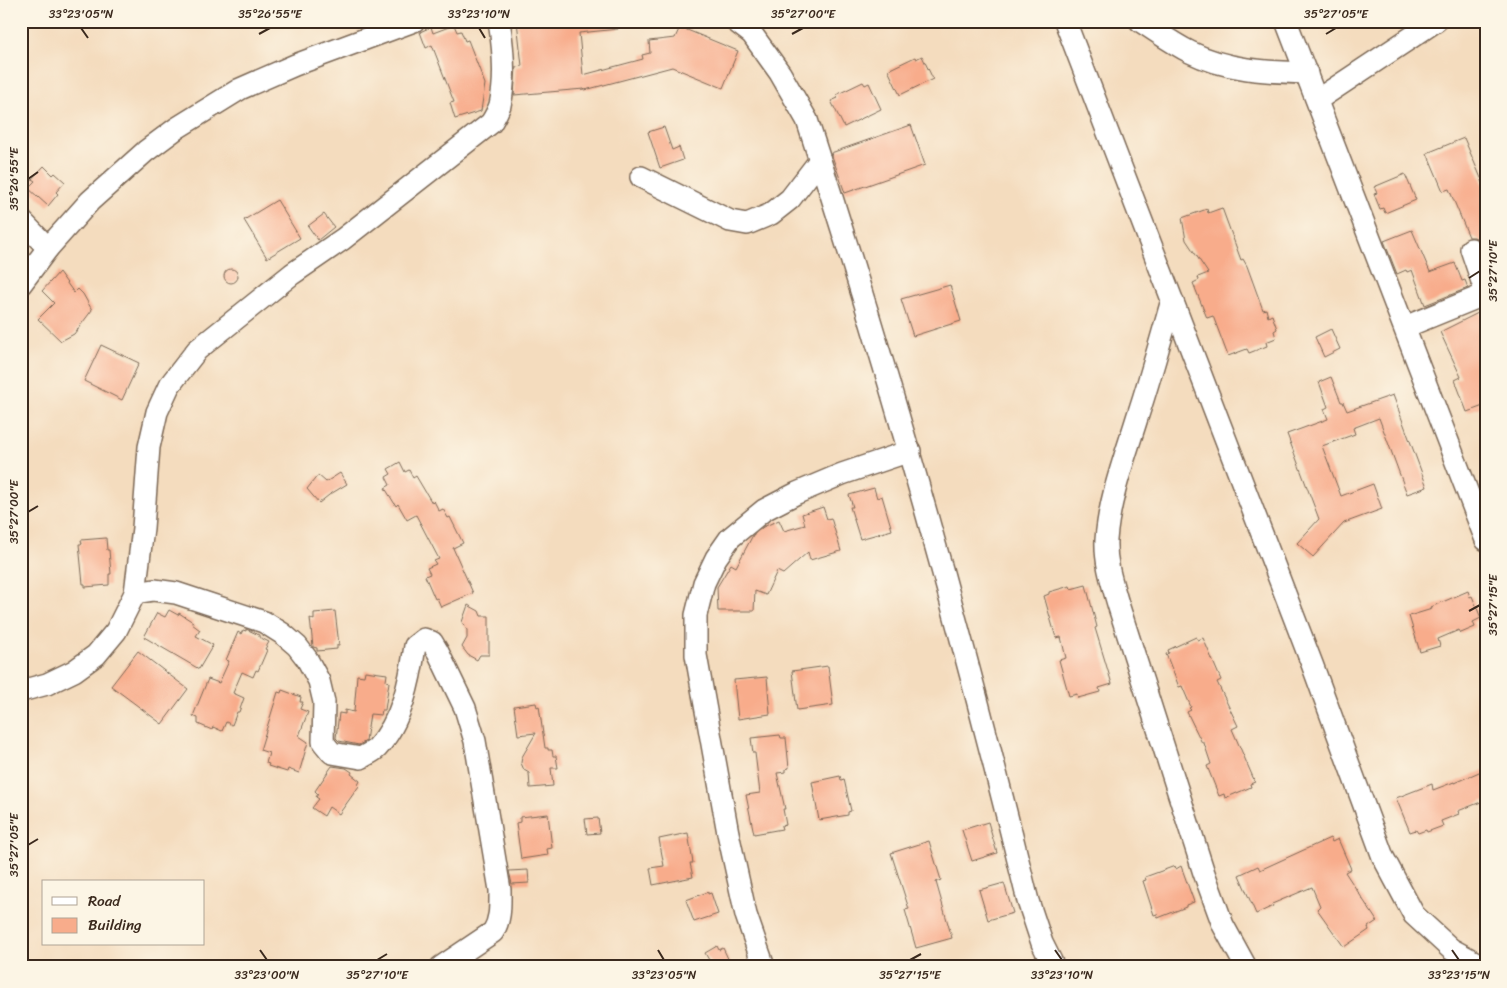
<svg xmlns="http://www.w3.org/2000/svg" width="1507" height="988" viewBox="0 0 1507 988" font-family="Sriracha,sans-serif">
	<rect width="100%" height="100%" fill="#fcf5e5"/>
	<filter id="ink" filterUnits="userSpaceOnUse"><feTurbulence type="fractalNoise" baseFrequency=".02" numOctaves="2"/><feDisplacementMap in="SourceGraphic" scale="10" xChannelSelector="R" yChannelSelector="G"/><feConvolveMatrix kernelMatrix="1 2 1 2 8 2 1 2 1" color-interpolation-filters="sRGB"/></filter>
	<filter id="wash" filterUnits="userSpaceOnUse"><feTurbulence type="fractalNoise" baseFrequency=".0096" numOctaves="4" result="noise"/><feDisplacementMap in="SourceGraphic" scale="20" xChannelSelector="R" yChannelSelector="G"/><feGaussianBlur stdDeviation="1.12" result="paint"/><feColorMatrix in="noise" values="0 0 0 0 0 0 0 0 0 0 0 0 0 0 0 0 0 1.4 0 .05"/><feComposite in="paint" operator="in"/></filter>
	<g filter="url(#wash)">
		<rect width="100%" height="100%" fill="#f4dcbe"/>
		<g id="blocks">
			<g fill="#f8ac8b">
				<path d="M517,21H617L618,29L579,33L583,75L643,59L642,55L650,53L649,41L675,38L680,27L738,51L723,88L672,67L585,90L584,89L514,95L516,67L522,66Z"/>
				<path d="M454,25L457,32L461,31L465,41L468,40L485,84L481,111L455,119L450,103L454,102L432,45L426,48L420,32L431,27L433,33Z"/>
				<path d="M922,56L933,79L900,95L888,70L915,57L916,59Z"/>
				<path d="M863,82L865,85L869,83L881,109L844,127L831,101L838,98L836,95Z"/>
				<path d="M911,125L925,165L845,193L831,153Z"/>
				<path d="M664,127L672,150L679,147L683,160L660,168L648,132Z"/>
				<path d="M1464,138L1486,190V254L1480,240L1474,237H1469L1449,189L1443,191L1427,153Z"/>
				<path d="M44,166L53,175L55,173L65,182L56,192L58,194L48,206L28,188L35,181L32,179Z"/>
				<path d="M1405,174L1416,200L1385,213L1383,208L1380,209L1374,194L1377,193L1374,187Z"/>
				<path d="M277,200L300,238L267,258L244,220Z"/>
				<path d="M1222,208L1241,260L1243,259L1247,266L1263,310L1266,309L1268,317L1272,315L1277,329L1274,331L1276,338L1266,342L1267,346L1249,353L1247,349L1228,356L1213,316L1207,318L1193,283L1199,280L1198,277L1208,273L1186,240L1182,218L1207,209L1208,213Z"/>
				<path d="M324,214L334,227L318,240L308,226Z"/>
				<path d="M1412,230L1430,272L1455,263L1462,281L1465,280L1468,288L1425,305L1412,270L1407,272L1406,270L1397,274L1384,241Z"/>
				<circle cx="231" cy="276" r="7"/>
				<path d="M59,272L74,293L78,289L83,294L92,310L74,334L61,341L38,319L54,303L42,291Z"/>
				<path d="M950,285L961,321L913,336L901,299Z"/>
				<path d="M1480,312L1486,324V405L1467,412L1455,380L1461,377L1440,332Z"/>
				<path d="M1331,329L1340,349L1324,357L1315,337Z"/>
				<path d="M101,345L139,363L122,400L84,381Z"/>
				<path d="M1331,377L1341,402H1343L1347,411L1393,395L1427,487L1407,494L1379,418L1353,428L1355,434L1322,446L1341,496L1373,484L1382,509L1344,523L1313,557L1297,543L1319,519L1287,434L1328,419L1324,409L1328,407L1319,382Z"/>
				<path d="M400,462L405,472L409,470L413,478L416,476L432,503L434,501L439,511L443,509L448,518L450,517L463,543L453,548L473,593L441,607L437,598L435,599L425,576L430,574L427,568L436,564L434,561L439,559L416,515L407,520L398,504L396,506L385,488L390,485L386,477L391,474L388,469Z"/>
				<path d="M340,473L347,484L329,495L319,503L307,489L318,475L326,482Z"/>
				<path d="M874,488L877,498L882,496L892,530L860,539L850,507H853L849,495Z"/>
				<path d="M823,507L827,519L831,518L841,551L810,560L808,552L783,574L777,571L766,595L755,591L754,611H718L717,587L731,564L736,567L753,535L763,527L779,520L784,531L805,525L802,514Z"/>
				<path d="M106,538L107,550H109L111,574H109V585L85,587V584H83L79,544H82L81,540Z"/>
				<path d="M1086,585L1097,627L1095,628L1112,684L1099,688L1100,692L1078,698L1077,694L1069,696L1059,660L1066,658L1061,637L1056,638L1044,596L1049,594V592L1070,586L1071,589Z"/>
				<path d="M1468,591L1470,597L1472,596L1481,618L1473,622L1475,627L1461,633L1459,630L1438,639L1440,646L1420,652L1409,616L1432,609L1431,607Z"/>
				<path d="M468,605L479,611L481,616H489V655H480L477,660L468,655L462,647L467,638V630L462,622Z"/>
				<path d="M169,610L178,615L179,613L193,622L192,624L200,630L196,636L213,645L199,669L144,637L157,613L165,617Z"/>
				<path d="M335,611L339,645H337V649L317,651V648L313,647L310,618L314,620V613Z"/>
				<path d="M246,629L259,635V637L269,642L265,649L267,650L258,671L256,670L253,677L242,672L233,693L244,698L239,712H237L232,725L226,722L222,731L213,727L212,730L198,724V718L193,716L208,679L219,683L229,661L226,660L238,632L241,634L243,630L246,631Z"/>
				<path d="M1196,637L1198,640L1203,638L1221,680L1217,682L1238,726L1232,729L1255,782L1250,784L1251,787L1225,798L1224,794L1219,796L1207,766L1211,764L1204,743H1202L1187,712L1191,710L1189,708L1191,707L1182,686L1179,687L1166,654L1169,653L1168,650Z"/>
				<path d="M138,651L188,689L162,724L111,686Z"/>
				<path d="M828,666L833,705L797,710L792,671Z"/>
				<path d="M365,671L387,674L386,681L389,682L385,710H382L381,715L370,714L366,741L359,745L339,741L336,738L339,713L345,714V710L354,712L357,675L364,676Z"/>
				<path d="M767,677L770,714L738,719L734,680Z"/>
				<path d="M282,690L301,697L300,702H303L300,709L308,712L299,736L308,742L299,773L288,769L287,772L268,766L269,764L266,763L269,753L260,750L278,692L281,693Z"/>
				<path d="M536,703L537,707L539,706L545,748H548V750H552L553,756H556L558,768H551L553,786L530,788L529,773L524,770L521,763L522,757L536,733L518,735L514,706Z"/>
				<path d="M780,735L781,738H786L789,768L786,769V772L777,773L785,809H783L786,825L781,826L782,829L754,834L746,795L760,793L755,753H753L751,738Z"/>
				<path d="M332,766L346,768L352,772L351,774L360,781L358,785L359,786L339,814L329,807L324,816L312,808L319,799L316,797L318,794L315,791Z"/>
				<path d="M1486,769V800L1458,811L1459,814L1441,821L1443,826L1427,832L1426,830L1418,833L1416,830L1410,832L1396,798L1432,784L1433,790L1454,782V783Z"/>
				<path d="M840,776L841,780L844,779L851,811L848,812V815L819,820L812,782Z"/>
				<path d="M548,814L552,848L547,849L548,855L521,859L516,823L520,822V817Z"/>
				<path d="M598,818L600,833L587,834L585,819Z"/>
				<path d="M988,822L997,853L972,861L962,830Z"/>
				<path d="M688,833L693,863H690L693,877L653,885L650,868L664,866L659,839Z"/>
				<path d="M1330,838L1332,842L1338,839L1351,869L1345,872L1377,921L1368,927L1369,930L1344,947L1317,909L1320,906L1312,887L1272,904L1273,906L1256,914L1239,875L1258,866L1260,870Z"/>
				<path d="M929,841L941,880L936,882L952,938L916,948L905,910L909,909L891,853Z"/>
				<path d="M1175,866L1176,869L1181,866L1194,902L1186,905V907L1158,918L1157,914L1154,915L1143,881L1146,880L1145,877Z"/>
				<path d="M528,870L529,883L512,884L509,871Z"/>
				<path d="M1004,883L1013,913L988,920L979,890Z"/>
				<path d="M708,892V894L711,893L718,914L694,922L686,900Z"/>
				<path d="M717,946L719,950L723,948L732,967H713L705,953Z"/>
			</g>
		</g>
	</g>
	<g filter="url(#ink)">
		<use href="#blocks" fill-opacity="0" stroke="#7c6856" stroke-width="1"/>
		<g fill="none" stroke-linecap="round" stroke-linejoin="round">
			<defs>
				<g id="minor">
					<path d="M735,21L752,34L780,73L807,120C891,377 964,638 1028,901L1042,943L1054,967"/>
					<path d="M1065,21L1312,664L1383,857L1414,915L1451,949L1484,967"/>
					<path d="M1140,21C1156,31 1172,43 1190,52C1226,70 1266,72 1307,73"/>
					<path d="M1286,21L1486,540"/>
					<path d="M1317,100L1436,21"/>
					<path d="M641,177L730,221L747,224L771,214L790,199L820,160"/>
					<path d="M21,220L48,248"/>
					<path d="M1471,249L1486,293"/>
					<path d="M21,284L48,248L90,201L146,151L177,128L240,89L295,65L414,21"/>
					<path d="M1172,300C1161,339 1150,379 1137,418C1125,457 1109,499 1106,540C1105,562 1112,583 1118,604L1204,873L1223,925L1246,967"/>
					<path d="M1405,327L1486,294"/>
					<path d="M135,593L154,590L176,593L264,622L283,634L297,646L307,659L319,681L324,702L323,742L332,753L361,758C366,755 373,752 377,748C402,721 410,681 415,646L424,639L432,642L438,652L465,708L475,741L500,890C500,906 501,919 493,932L441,967"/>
					<path d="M21,691L47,684L74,671L96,655L116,631L135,593L143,528L149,447L157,412L169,386L197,350L292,274L343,239L491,123C494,118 498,111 500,105C506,80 503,46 499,21"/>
					<path d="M764,967L746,915L728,833L696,655V615L704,583L716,558L730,538L764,510L797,493L842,474L910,451"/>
				</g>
			</defs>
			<use href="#minor" stroke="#7c6856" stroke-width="24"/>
			<use href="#minor" stroke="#fff" stroke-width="21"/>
		</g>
	</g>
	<path fill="none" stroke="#3b2a1e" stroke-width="2" d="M81,28L88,38M479,28L485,38M259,34L270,28M792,34L803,28M1326,34L1336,28M28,179L38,172M1469,278L1480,271M28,512L38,506M1469,611L1480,605M28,845L38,839M260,950L267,960M658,950L664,960M1055,950L1062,960M1452,950L1459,960M377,960L387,954M910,960L921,954"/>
	<rect width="1507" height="988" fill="none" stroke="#fcf5e5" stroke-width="55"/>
	<rect x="42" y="880" width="162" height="65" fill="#fcf5e5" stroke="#afa495"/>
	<rect x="52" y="897" width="25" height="8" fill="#ffffff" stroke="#afa495"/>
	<text x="88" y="906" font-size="15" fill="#3b2a1e">Road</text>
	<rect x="52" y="918" width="25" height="15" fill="#f8ac8b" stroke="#afa495"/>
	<text x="88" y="930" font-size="15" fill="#3b2a1e">Building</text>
	<rect x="28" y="28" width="1452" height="932" fill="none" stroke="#3b2a1e" stroke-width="2"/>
	<g font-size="12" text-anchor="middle" fill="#3b2a1e">
		<text x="81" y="18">33°23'05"N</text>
		<text x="270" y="18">35°26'55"E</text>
		<text x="479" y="18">33°23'10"N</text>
		<text x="803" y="18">35°27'00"E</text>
		<text x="1336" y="18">35°27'05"E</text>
		<text transform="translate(14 179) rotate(-90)" y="4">35°26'55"E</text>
		<text transform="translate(1493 271) rotate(-90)" y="4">35°27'10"E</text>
		<text transform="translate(14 512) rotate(-90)" y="4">35°27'00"E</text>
		<text transform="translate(1493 605) rotate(-90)" y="4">35°27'15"E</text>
		<text transform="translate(14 845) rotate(-90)" y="4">35°27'05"E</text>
		<text x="267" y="979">33°23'00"N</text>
		<text x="377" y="979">35°27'10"E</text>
		<text x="664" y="979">33°23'05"N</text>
		<text x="910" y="979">35°27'15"E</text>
		<text x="1062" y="979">33°23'10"N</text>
		<text x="1459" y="979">33°23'15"N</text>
	</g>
</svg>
